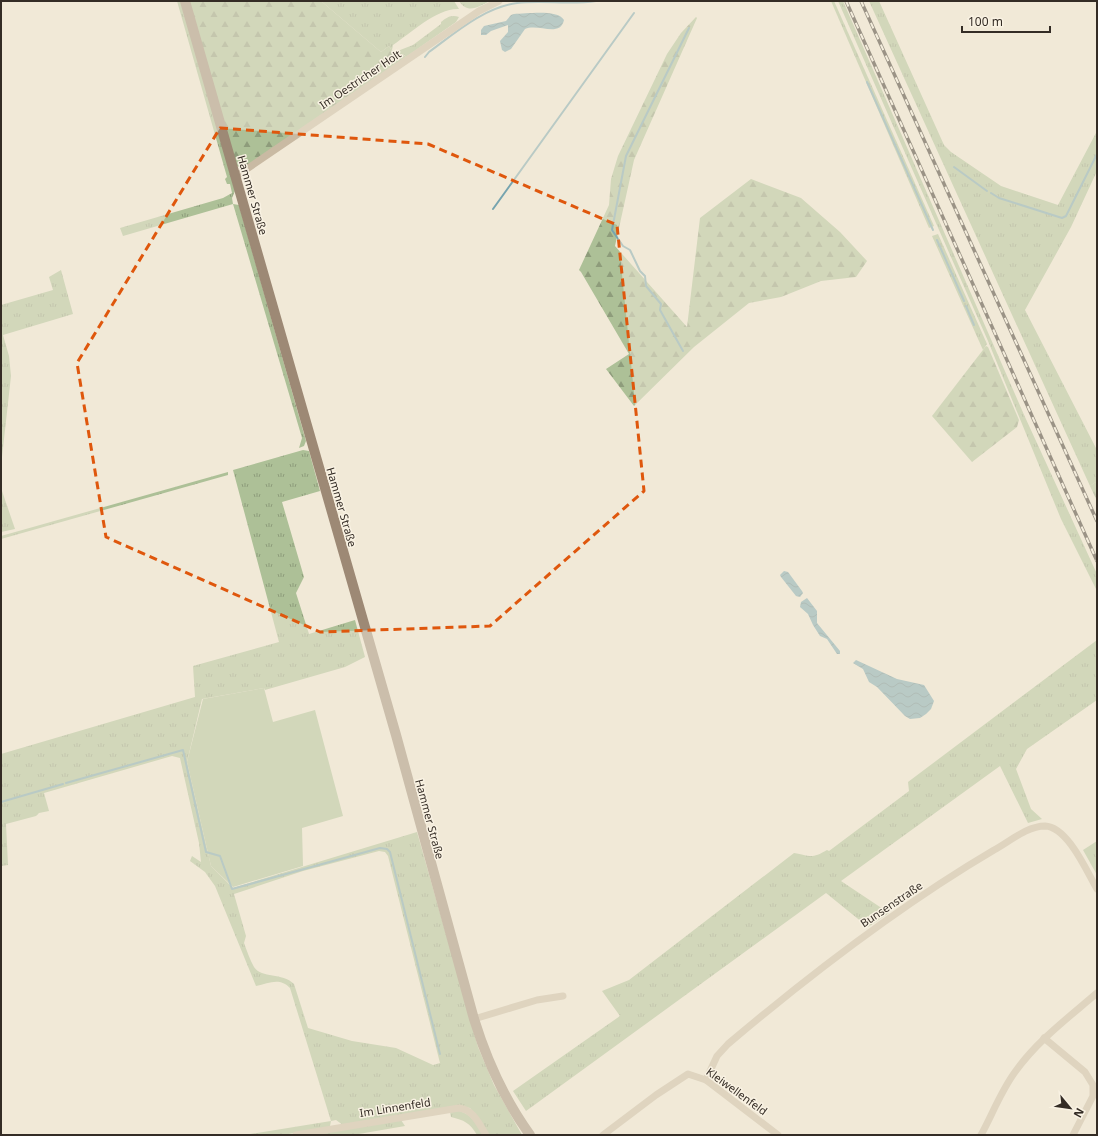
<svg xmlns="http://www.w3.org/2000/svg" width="1098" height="1136" viewBox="0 0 1098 1136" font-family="'Noto Sans',sans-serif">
	<defs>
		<pattern id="grass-tufts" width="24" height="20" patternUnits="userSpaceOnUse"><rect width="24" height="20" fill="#adc097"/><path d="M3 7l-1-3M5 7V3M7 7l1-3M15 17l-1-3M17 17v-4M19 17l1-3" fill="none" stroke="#8e9c7b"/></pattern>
		<pattern id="forest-firs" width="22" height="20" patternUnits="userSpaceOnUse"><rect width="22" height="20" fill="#adc097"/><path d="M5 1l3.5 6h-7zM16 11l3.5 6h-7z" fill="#8e9c7b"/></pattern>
		<pattern id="water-waves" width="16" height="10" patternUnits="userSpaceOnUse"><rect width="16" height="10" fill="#76a4af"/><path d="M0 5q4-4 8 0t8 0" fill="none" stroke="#62868e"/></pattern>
	</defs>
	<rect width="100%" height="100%" fill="#f1e9d7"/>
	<g fill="url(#grass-tufts)" fill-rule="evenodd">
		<path d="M177,1H182L235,191L232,198L233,204L239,205L306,441L304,446L299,448L302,438L233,204L123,236L120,228L223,198L232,193L230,184H227L225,179L227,177Z"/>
		<path d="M321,1H454L459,9C437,8 411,33 393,45L392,50L395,52L413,45L441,24V22C446,18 451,14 459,17L456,22L406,57L403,54L393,53L389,46L381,52Z"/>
		<path d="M459,1H490C479,6 468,15 459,1Z"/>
		<path d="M831,1H834L934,226L929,228Z"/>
		<path d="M838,1H843L1025,417L1097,574V591L1061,519L988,341Z"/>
		<path d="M869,1H879L944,145L951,152L1001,186L1058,205L1097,131V171L1071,227L1025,310L1097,450V481L1090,486Z"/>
		<path d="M938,234L987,344L983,350L932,236Z"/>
		<path d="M61,270L73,314L3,335L9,356L11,376L1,466V305L53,290L49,277Z"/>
		<path d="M303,450L309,451L320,491L282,502L304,577L296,593L309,634L355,620L365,657L345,667L265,690L264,688L202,699L187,762L211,866L233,888L417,832L478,1047L494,1085L522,1135H489L470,1108L459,1106L343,1125L336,1120L331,1121L330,1126L327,1128L282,1135H244L331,1121L290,988C280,977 269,983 256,986L215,886L205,872L190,861L192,856L201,862L199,843L180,758L172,756L44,793L49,811L39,813L36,816L6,824L8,865L1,866V754L195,697L193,666L279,642L233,470ZM379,851L385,852L388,856L440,1063L433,1065L396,1048L352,1041L308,1028L294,984C282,972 262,979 254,967C250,960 247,951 244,943L246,936L234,894L303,871Z"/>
		<path d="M228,472V475L1,539V536Z"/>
		<path d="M1,488L15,529L1,532Z"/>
		<path d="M1097,640V700L1027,749L1016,769L1031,809L1042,819L1028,823L1000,766L841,881L889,913L868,927L826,893L526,1111L513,1091L620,1016L602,991L629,980L794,853C810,856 812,859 827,850L829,851L909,791L908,782Z"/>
		<path d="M1097,841V875L1083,850Z"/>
		<path d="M459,1111C472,1114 476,1124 483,1135H477C470,1123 464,1120 451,1117L450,1112Z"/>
		<path d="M401,1120L405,1126L353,1135H309Z"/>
	</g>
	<g fill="url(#forest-firs)">
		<path d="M189,1H321L381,52L389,46L393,53L400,52L406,57L242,169L235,165Z"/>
		<path d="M696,17L697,18L634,160L615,246L687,327L700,218L751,179L801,198L840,232L867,261L856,277L821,281L781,297L749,303L694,347L634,406L606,369L629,354L581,272L579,270L609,205L611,179L618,156L667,54L681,33Z"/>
		<path d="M986,346L988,347L1019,420L1017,427L972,462L932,416Z"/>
		<path d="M1097,481V501L1090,486Z"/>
	</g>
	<path fill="#adc097" d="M264,688L273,722L315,710L343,816L302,828L303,866L233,887L211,866L187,762L203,699Z"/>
	<g fill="url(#water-waves)">
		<path d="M514,14C527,14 557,9 564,20C560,38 538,23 525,29L511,49L505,52L502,50L500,41L508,32V25L491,31L486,35H481V30L484,26L506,21L511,15Z"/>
		<path d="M784,571L788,572L802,591L803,593L800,597L796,596L781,577L780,575Z"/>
		<path d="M807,598L817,611V623L840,651V654H837L827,639L820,636L813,625L808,614L800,607L801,602Z"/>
		<path d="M856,660L897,679L924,685L934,701L931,709L926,714L920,718L910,719L905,716L877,687L869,682L863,669L853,663Z"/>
	</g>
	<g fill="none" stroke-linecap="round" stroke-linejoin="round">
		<g stroke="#76a4af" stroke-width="2">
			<path d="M425,57L429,52C455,33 483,8 517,3C543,0 570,5 596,1"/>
			<path d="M867,82L933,230"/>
			<path d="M954,167L987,191"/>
			<path d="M991,193L999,198L1062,218L1066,216L1097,154"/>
			<path d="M493,209L634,13"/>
			<path d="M937,240L964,301"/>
			<path d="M966,306L974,325"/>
			<path d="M683,351L660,310L661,304L646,286L645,276L640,271L630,250L623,246L612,230L626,156L689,28"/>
			<path d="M66,783L183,750L206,852L220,856L232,889L380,848L387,849L390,852L440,1054"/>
			<path d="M1,802L63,784"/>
		</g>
		<g stroke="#c9baa3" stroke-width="7">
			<path d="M235,177L479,11L499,1"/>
			<path d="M474,1019L537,1000L563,996"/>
			<path d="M1044,1038L1085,1072L1093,1085V1096L1073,1135"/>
			<path d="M706,1080L717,1056L728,1044C812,973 899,906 994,850C1009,842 1027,826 1045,826C1068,827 1087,872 1097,889"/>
			<path d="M296,1135L459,1108C474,1110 479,1124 486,1135"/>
			<path d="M603,1135L656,1095L688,1074L706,1080L778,1135"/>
			<path d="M981,1135C992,1115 1001,1091 1015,1072C1037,1041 1068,1018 1097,993"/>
		</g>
		<path stroke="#9d8975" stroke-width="10" d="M185,1L396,735L474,1019C487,1061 504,1099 530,1135"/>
		<defs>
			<g id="rail">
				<path d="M846,1L1097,561"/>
				<path d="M861,1L1097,521"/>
			</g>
		</defs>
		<use href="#rail" stroke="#342c25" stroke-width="3.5"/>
		<use href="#rail" stroke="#f9f2e3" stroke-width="2" stroke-dasharray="6" stroke-linecap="butt"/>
	</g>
	<path d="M0 0H1098V1136H0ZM220,128L428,144L617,225L644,491L490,626L320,632L106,537L77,363Z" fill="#f1e9d7" fill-opacity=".55" fill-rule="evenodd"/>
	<path fill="none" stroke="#df570d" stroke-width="3" stroke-dasharray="8 5" stroke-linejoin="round" d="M220,128L428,144L617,225L644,491L490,626L320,632L106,537L77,363Z"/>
	<g text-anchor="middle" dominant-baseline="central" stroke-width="3" stroke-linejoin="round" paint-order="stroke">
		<g font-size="11" fill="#342c25" stroke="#f9f2e3">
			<text transform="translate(360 79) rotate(-34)">Im Oestricher Holt</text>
			<text transform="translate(253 195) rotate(74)">Hammer Straße</text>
			<text transform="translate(342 507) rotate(74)">Hammer Straße</text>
			<text transform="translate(430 819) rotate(75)">Hammer Straße</text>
			<text transform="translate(891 904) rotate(-34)">Bunsenstraße</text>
			<text transform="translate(737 1091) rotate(36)">Kleiwellenfeld</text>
			<text transform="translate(395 1107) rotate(-9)">Im Linnenfeld</text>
		</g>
	</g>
	<rect width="1098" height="1136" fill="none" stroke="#342c25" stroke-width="4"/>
	<g transform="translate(1070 1108) rotate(119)" stroke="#f9f2e3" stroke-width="3" paint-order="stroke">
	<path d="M0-3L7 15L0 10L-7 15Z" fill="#342c25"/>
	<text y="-6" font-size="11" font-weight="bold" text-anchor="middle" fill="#342c25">N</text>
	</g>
	<path d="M962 26v6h88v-6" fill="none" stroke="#342c25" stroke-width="2"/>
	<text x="968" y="26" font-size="12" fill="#342c25" stroke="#f9f2e3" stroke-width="3" paint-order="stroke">100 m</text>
</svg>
